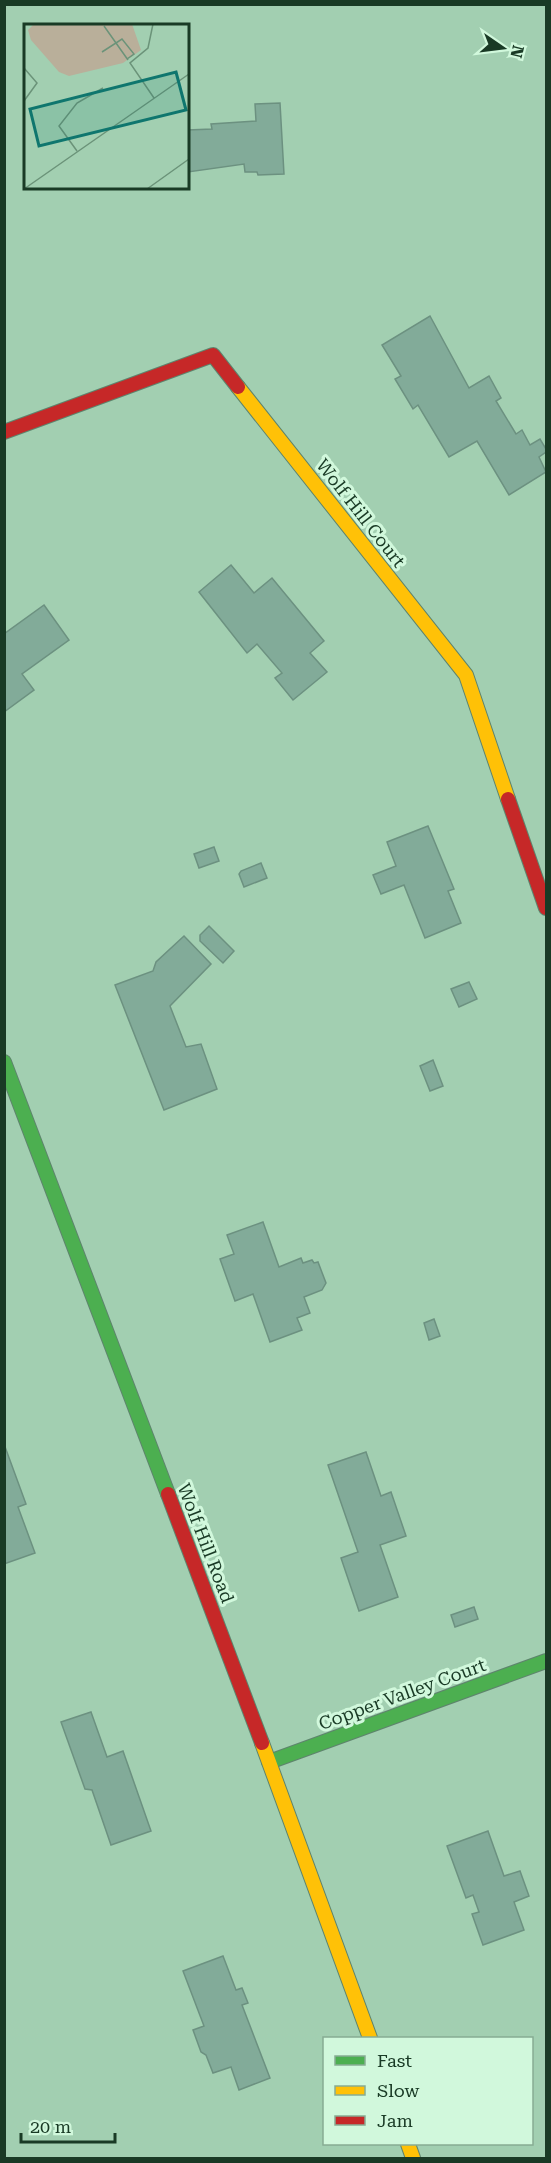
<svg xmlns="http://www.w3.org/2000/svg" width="551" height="2163" viewBox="0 0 551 2163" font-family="'Roboto Serif',serif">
	<rect width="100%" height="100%" fill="#a2cfb1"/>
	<g fill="#82ab99" stroke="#6c9180" stroke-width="1.5">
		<path d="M280,103L284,174L258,175L257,172H245L244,164L188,172V130L212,129L211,124L256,121L255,104Z"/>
		<path d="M430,316L469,388L489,376L501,398L496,401L516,434L522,430L530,445L540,439L546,449V452L539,457L546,472L509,495L477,441L449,457L418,405L413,409L395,379L401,376L382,345Z"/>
		<path d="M231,565L254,593L272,578L324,641L310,653L327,672L293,700L275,678L282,673L257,644L247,653L199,592Z"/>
		<path d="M44,605L69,640L22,674L34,690L4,712V634Z"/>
		<path d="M428,826L454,889L448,891L461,923L425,938L404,885L381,894L373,875L396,866L387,842Z"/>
		<path d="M214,847L219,861L199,868L194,854Z"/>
		<path d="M261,863L267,878L244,887L239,874L241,871Z"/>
		<path d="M209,926L234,951L223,963L200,941V935Z"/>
		<path d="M184,936L211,964L170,1006L186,1047L201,1044L217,1089L164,1110L115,985L153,971L156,962Z"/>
		<path d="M469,982L477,999L459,1007L451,989Z"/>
		<path d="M433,1060L443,1086L430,1091L420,1066Z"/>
		<path d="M263,1222L279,1267L301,1258L303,1263L312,1260L314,1263L318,1262L326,1283L322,1290L304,1297L310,1313L297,1318L302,1330L270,1342L253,1294L235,1301L220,1259L234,1254L227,1235Z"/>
		<path d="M434,1319L440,1336L429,1340L424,1323Z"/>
		<path d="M4,1444L26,1504L18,1507L35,1553L4,1564Z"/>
		<path d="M366,1452L381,1496L391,1492L406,1536L380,1545L398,1597L359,1611L341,1558L358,1552L328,1465Z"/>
		<path d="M474,1607L478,1619L455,1627L451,1615Z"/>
		<path d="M91,1712L107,1757L123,1751L151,1831L111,1845L92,1790L85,1789L61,1722Z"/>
		<path d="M488,1831L504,1876L520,1871L529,1896L514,1902L524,1930L483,1945L472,1914L479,1912L473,1895L466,1898L447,1846Z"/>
		<path d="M223,1956L236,1990L242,1988L248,2003L242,2005L270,2078L239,2090L231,2067L213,2073L206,2055L201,2052L193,2030L204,2026L183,1971Z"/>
	</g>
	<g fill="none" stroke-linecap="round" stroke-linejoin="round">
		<defs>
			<g id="fast">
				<path d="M4,1062L168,1494"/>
				<path d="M269,1762L546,1661"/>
			</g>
			<g id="slow">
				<path d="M238,387L466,675L508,799"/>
				<path d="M262,1743L370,2038"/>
				<path d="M408,2144L413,2158"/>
			</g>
			<g id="jam">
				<path d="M4,432L213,355L238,387"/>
				<path d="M508,799L546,908"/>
				<path d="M168,1494L262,1743"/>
			</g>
		</defs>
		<use href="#fast" stroke="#5e846d" stroke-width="16"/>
		<use href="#slow" stroke="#5e846d" stroke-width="16"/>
		<use href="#jam" stroke="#5e846d" stroke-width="16"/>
		<use href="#fast" stroke="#4caf50" stroke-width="14"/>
		<use href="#slow" stroke="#ffc107" stroke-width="14"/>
		<use href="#jam" stroke="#c62828" stroke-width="14"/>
	</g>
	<g text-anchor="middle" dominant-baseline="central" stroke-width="6" stroke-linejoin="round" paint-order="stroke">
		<g font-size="18" fill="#193a25" stroke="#d1f8dc">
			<text transform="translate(361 513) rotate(52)">Wolf Hill Court</text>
			<text transform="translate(206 1543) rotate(69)">Wolf Hill Road</text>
			<text transform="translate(402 1694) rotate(-20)">Copper Valley Court</text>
		</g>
	</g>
	<g transform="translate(24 24)">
		<rect width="165" height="165" fill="#a2cfb1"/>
		<path d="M10,0H108L117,26L99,39L45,52L35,48L7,16L4,6Z" fill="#b9af9a"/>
		<path fill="none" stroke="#6b9379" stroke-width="1.5" d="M129,0L124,24L106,39L130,74M80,2L104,36M78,28L98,15L110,30L103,35M0,44L13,59L0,77M53,127L35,102L53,79L79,64M0,165L165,50M123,165L165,135"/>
		<path fill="#0f766e" fill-opacity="0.15" stroke="#0f766e" stroke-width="3" d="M152,48L162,86L15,122L6,85Z"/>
		<rect width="165" height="165" fill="none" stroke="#193a25" stroke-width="3"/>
	</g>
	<rect width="551" height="2163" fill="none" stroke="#193a25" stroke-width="12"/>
	<rect x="323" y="2037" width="210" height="108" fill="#d1f8dc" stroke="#87ac93" stroke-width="1.5"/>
	<rect x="335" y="2056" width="30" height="9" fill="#4caf50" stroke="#87ac93" stroke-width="1.5"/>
	<text x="377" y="2067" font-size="18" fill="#193a25">Fast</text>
	<rect x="335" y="2086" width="30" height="9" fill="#ffc107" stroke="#87ac93" stroke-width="1.5"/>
	<text x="377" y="2097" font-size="18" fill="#193a25">Slow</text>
	<rect x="335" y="2116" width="30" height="9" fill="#c62828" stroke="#87ac93" stroke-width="1.5"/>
	<text x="377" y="2127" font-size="18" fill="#193a25">Jam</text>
	<g transform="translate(503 48) rotate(104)" stroke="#d1f8dc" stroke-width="4.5" paint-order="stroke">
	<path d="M0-4.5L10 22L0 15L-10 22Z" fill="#193a25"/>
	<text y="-9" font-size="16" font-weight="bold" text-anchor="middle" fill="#193a25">N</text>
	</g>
	<path d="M21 2133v9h94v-9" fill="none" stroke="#193a25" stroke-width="3"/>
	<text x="30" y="2133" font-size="18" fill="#193a25" stroke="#d1f8dc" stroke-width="4.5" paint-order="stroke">20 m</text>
</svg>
